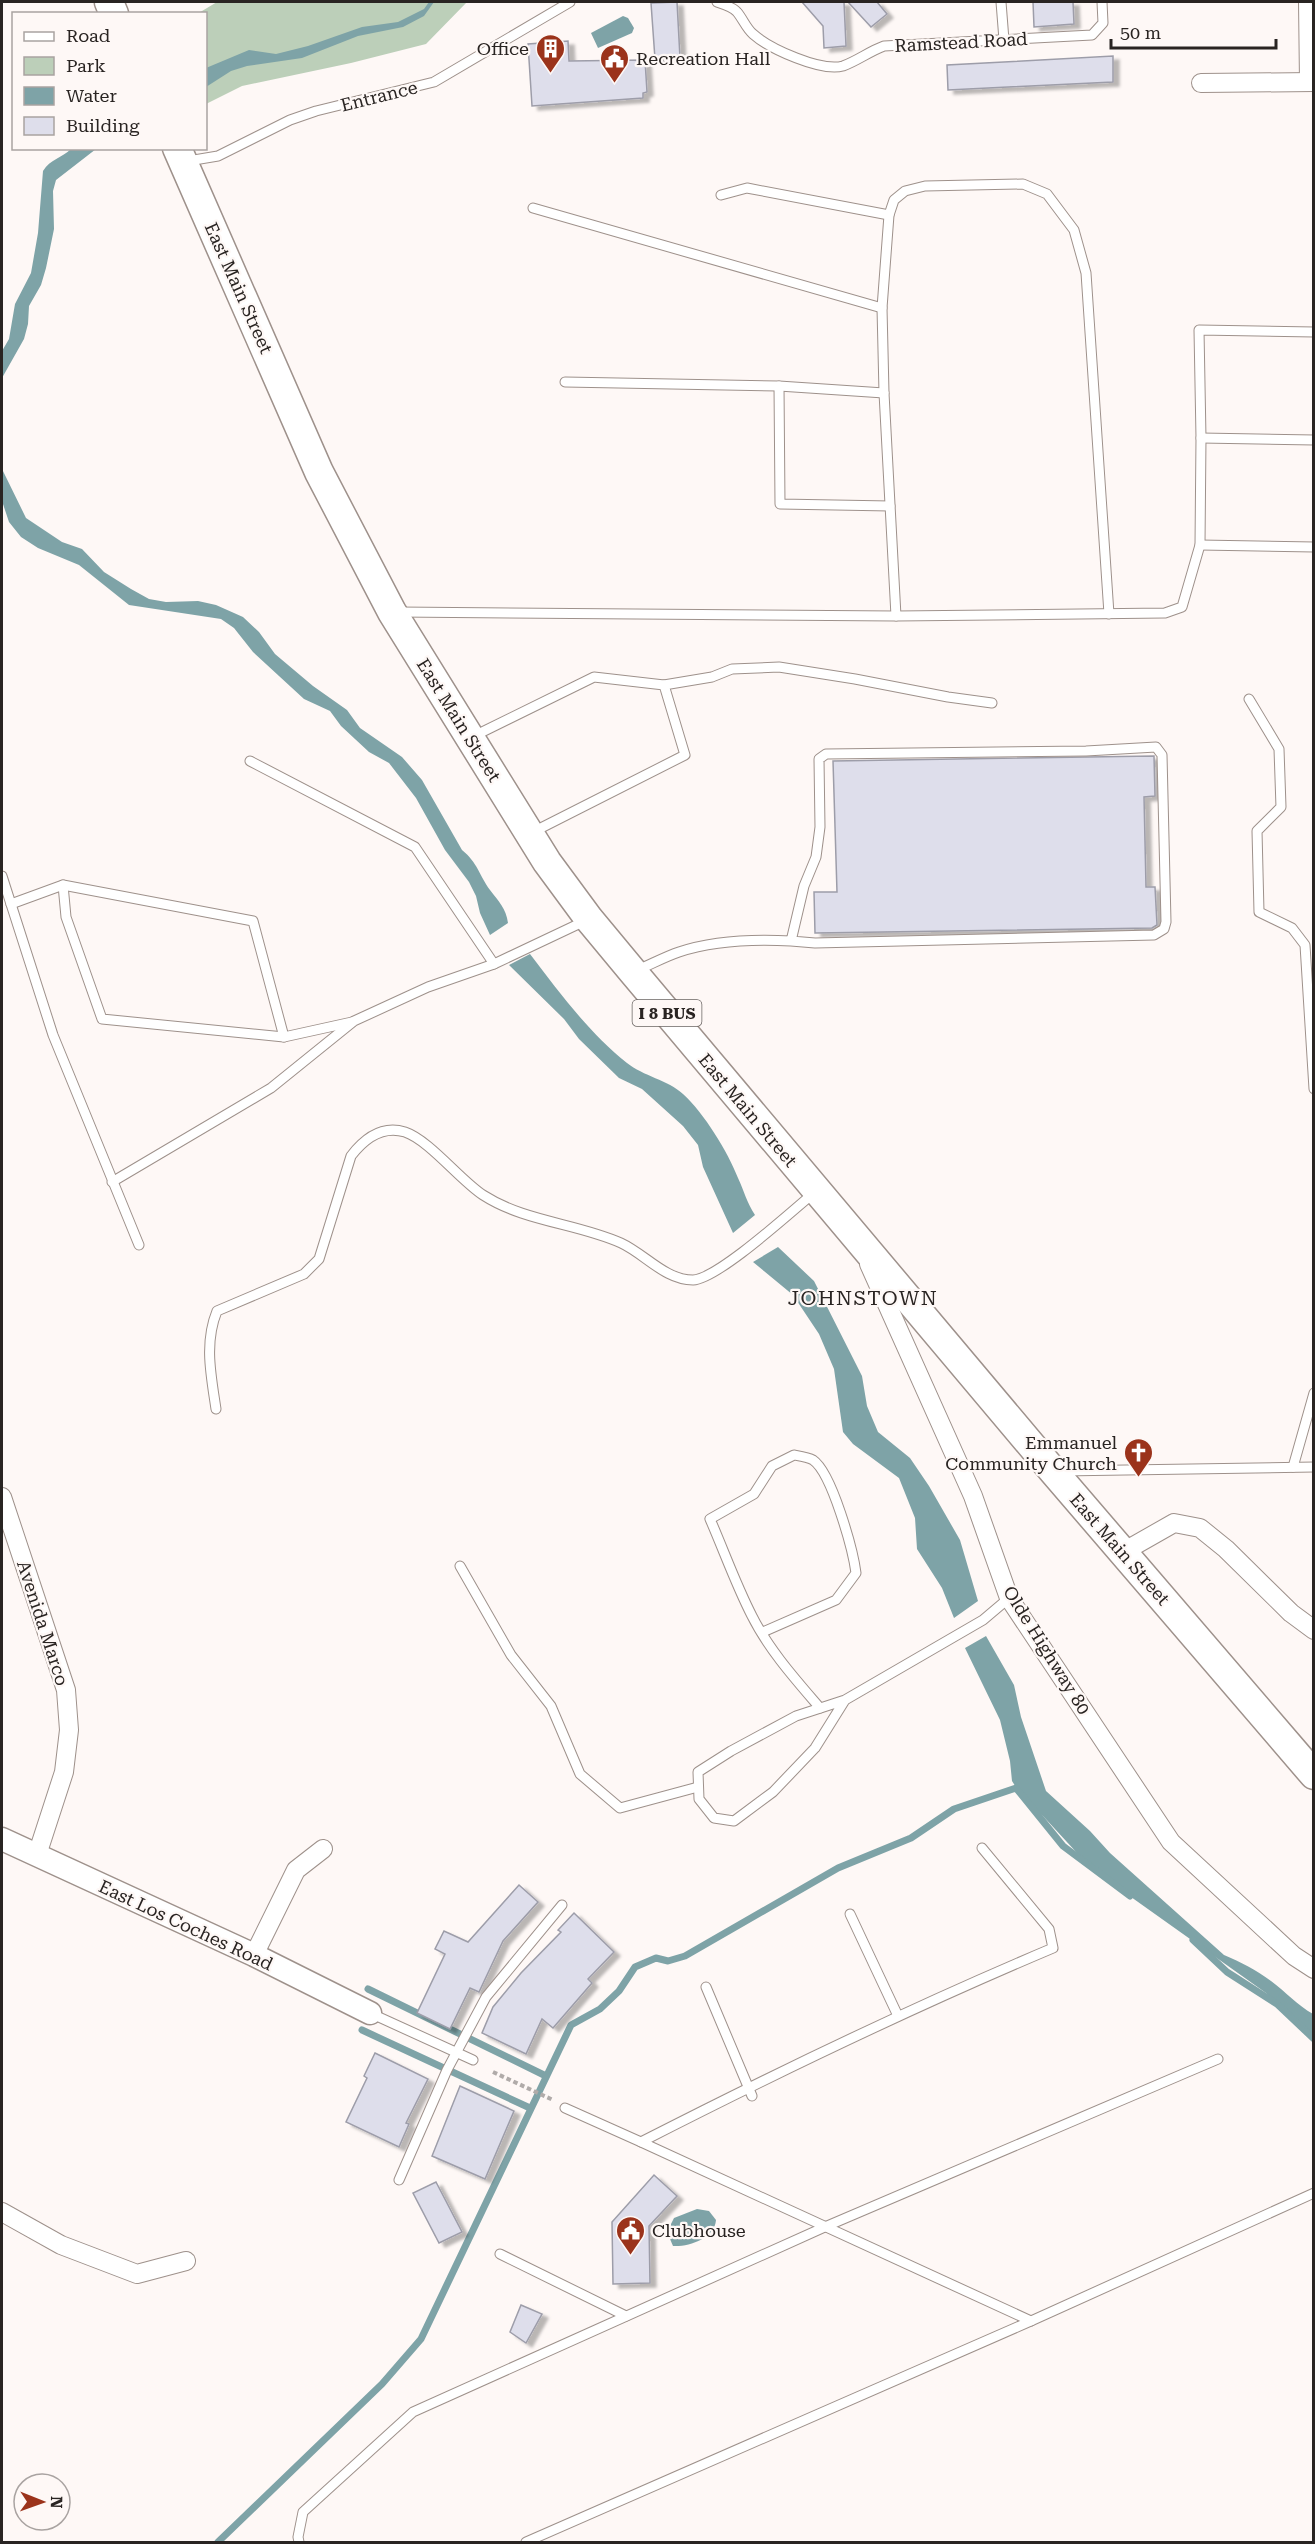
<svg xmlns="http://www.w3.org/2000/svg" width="1315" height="2544" viewBox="0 0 1315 2544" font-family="'Roboto Serif',serif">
	<defs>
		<filter id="shadow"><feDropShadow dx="6" dy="4" stdDeviation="1.5" flood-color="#0004"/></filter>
	</defs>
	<rect width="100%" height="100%" fill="#fef8f6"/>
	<path fill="#bccfb9" d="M217,2H467L426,44L351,63L242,86L206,104V14H197Z"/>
	<g fill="#7ea3a7">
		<path d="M429,2H434L424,16L403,27L358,36L302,58L247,66L231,71L206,87V68L249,50L276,54L308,46L362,27L398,22L424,9Z"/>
		<path d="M623,16L628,18L634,28L632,33L598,48L591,33Z"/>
		<path d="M71,149H96L56,180L53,191L54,229L46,268L41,285L29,306L28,324L24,339L2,378V351L9,339L15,304L31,273L38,233L43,171C50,159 62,158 71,149Z"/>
		<path d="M2,469L26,518L62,542L82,549L104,572L131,589L149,599L166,602L198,601L216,605L243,617L259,632L275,654L313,686L347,710L360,728L402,757L422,780L462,850C478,863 479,875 490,890C499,902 506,908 508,923L490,935L480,913L476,896L469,882L445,850L416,798L389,763L369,752L341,726L330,711L304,699L253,652L234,628L221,619L129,605L79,565L38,548L21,537L9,522L2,501Z"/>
		<path d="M530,954C559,992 589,1033 627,1063C643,1076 668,1080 683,1094C704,1113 728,1152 738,1178C744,1191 747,1203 755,1215L733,1233L703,1167L698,1145L683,1126L642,1089L619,1078L579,1039L564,1019L509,965Z"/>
		<path d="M778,1247L814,1281L862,1376L867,1406L878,1432L910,1458L929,1486L960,1540L978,1601L954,1618L942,1588L917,1549L915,1518L899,1478L853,1444L843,1432L834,1369L819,1334L793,1295L753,1262Z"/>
		<path d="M986,1636L1014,1685L1021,1717L1046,1791L1090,1831L1110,1853L1224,1955C1241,1962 1256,1970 1271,1981C1286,1992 1297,2005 1313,2014V2039L1266,1993L1124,1892L1078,1854L1043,1816L1024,1800L1012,1781L1010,1761L1000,1720L965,1648Z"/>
		<path d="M697,2209L709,2211L716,2220C715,2238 689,2247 673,2246L667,2232L674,2218Z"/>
	</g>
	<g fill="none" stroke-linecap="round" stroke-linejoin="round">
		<g stroke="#7ea3a7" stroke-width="7">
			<path d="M1193,1940L1227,1972L1277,2004L1314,2039"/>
			<path d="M368,1989L546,2076"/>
			<path d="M362,2030L530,2108"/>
			<path d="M218,2542L382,2384L421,2339L571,2025L600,2009L619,1991L635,1967L656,1958L668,1961L685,1956L838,1868L911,1838L954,1809L1016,1788L1063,1846L1130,1896"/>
		</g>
	</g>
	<g fill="#dedeeb" stroke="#9d9da9" stroke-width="1.5" filter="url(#shadow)">
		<path d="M677,2L680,58L655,59L651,3Z"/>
		<path d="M802,2H844L846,46L824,48L823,26Z"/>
		<path d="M848,2H877L887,14L871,27Z"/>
		<path d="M1033,2H1073L1074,24L1034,27Z"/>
		<path d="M568,41L569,61L645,60L647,92L643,93V98L532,106L528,44Z"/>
		<path d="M1113,56V82L948,90L947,65Z"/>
		<path d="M1154,756L1155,796L1144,797L1146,887H1155L1157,925L1152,928L815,933L814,892H837L833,761Z"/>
		<path d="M519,1885L538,1902L503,1941L479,1992L470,1988L450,2029L417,2013L445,1954L435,1949L444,1931L468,1942Z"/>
		<path d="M574,1913L614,1952L588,1979L592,1983L553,2028L542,2019L526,2054L482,2033L493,2007L521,1973L561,1932L558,1930Z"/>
		<path d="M375,2053L428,2079L406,2123L409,2124L399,2147L346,2122L367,2078L364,2076Z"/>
		<path d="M460,2086L514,2111L485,2179L432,2156Z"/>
		<path d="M654,2175L677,2196L649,2226L650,2283L613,2284L612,2222Z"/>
		<path d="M436,2182L462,2232L439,2243L413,2193Z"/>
		<path d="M521,2305L542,2314L526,2343L510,2332Z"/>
	</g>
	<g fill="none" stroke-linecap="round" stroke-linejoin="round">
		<defs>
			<g id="service">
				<path d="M717,2C723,4 733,7 737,12C743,19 746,28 753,34C770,49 821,72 843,66C857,61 870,51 884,46L1092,35L1103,23L1102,2"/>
				<path d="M1001,2L1004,40"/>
				<path d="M186,158L194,160L218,156L290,120L316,111L434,82L570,2"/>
				<path d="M721,195L747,188L889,215"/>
				<path d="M533,208L882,308"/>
				<path d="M565,382L779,386L884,393"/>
				<path d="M779,386L780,504L890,506"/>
				<path d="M1201,438L1314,440"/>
				<path d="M1200,545L1314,547"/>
				<path d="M398,612L896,616L1165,613L1182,607L1200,545L1201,438L1199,330L1314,332"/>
				<path d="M896,616L884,393L882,308L889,215L894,200L905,191L925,186L1023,184L1047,194L1074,230L1086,273L1109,614"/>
				<path d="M664,685L712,677L732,669L779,667L855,679L948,697L992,703"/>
				<path d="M1249,699L1279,749L1281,807L1257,831L1259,912L1292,928L1305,945L1314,1089"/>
				<path d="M472,737L594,677L664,685L685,755L531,833"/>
				<path d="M250,761L415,847L494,964"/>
				<path d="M2,876L53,1035L139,1245"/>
				<path d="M63,885L66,917L102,1019L284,1037"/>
				<path d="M11,904L63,885L253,921L284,1037L352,1022"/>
				<path d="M635,971C650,965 664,957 679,952C715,940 754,939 791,941L804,886L816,857L820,827L819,759L826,754L1086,751L1156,747L1162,755L1166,922L1164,929L1154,935L815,943L791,941"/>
				<path d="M112,1182L271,1088L354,1021L428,987L494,964L587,920"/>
				<path d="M216,1409C211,1375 204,1343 217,1311L304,1274L319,1259L351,1156C364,1139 382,1125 405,1132C429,1140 461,1181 483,1195C525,1222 576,1223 621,1243C645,1254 665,1280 693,1280C718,1279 793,1210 815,1192"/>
				<path d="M1293,1467L1314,1393"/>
				<path d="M1061,1471L1314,1467"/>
				<path d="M460,1566L511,1655L551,1706L580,1774L620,1808L698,1787"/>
				<path d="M763,1632L836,1600L856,1573C853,1550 832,1473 813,1460C808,1457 800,1456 794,1455L772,1466L754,1494L710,1519C724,1551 736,1585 752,1616C769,1650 796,1680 820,1708"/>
				<path d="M845,1700L796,1716L731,1751L698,1772L699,1799L714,1818L734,1821L773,1792L815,1748L845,1700L983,1620L1009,1598"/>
				<path d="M850,1914L898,2016"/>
				<path d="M706,1987L752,2096"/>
				<path d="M370,2013L473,2060"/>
				<path d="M565,2108L641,2142C776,2073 913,2007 1053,1948L1049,1929L982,1848"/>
				<path d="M641,2142L1031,2321L1314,2193"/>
				<path d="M399,2180L447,2070L486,1997L562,1905"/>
				<path d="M500,2254L626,2316"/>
				<path d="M299,2542L298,2537L303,2512L413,2412L827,2226L1218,2059"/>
				<path d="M526,2542L1031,2321"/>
			</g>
			<g id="minor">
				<path d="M1308,2L1309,82"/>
				<path d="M1201,83L1314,82"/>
				<path d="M869,1264L973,1496L1009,1598L1171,1842L1294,1956L1314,1969"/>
				<path d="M2,1497L66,1690L69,1730L64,1772L37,1855"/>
				<path d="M1123,1552L1174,1523L1200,1528L1226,1549L1291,1613L1314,1630"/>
				<path d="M254,1955L296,1870L323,1849"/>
				<path d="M2,2212L61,2245L137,2274L186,2261"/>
			</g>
			<path id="tertiary" d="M2,1839L254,1955L370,2013"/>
			<g id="primary">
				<path d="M109,2L114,14"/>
				<path d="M177,148L319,472L392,612L547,862L589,919L633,972L1053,1471L1314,1775"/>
			</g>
		</defs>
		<use href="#service" stroke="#9e918b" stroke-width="11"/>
		<use href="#minor" stroke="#9e918b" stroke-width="20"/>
		<use href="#tertiary" stroke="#9e918b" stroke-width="25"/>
		<use href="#primary" stroke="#9e918b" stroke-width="31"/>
		<path stroke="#b0aba9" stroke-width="4" stroke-dasharray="4.5 3" stroke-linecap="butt" d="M493,2072L553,2100"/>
		<use href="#service" stroke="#fff" stroke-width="9"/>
		<use href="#minor" stroke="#fff" stroke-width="18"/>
		<use href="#tertiary" stroke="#fff" stroke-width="22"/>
		<use href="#primary" stroke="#fff" stroke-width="28"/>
	</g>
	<defs>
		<symbol id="building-pin" viewBox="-11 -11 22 30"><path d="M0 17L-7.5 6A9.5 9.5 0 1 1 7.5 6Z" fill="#9b331b" stroke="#fef8f6"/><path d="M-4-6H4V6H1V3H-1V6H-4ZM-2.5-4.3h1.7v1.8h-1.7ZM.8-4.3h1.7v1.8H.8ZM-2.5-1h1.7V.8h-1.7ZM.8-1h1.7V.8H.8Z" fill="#fff"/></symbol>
		<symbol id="civic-pin" viewBox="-11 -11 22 30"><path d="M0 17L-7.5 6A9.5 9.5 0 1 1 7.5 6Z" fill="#9b331b" stroke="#fef8f6"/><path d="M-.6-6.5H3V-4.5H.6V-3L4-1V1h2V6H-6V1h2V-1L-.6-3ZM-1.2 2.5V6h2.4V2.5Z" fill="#fff"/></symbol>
		<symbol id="church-pin" viewBox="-11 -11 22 30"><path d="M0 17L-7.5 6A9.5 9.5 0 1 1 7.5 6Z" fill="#9b331b" stroke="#fef8f6"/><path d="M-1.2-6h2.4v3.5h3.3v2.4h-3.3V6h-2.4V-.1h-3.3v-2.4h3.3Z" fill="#fff"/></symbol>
	</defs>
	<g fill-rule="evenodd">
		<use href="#building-pin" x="534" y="32" width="33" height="45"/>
		<use href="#civic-pin" x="598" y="42" width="33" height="45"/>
		<use href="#church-pin" x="1122" y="1436" width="33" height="45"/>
		<use href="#civic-pin" x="614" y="2214" width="33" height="45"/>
	</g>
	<g text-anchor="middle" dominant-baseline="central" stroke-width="4.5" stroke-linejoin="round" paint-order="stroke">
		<rect fill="#fef8f6" stroke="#696462" stroke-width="1.5" x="632.5" y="1000" width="69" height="26" rx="4.5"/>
		<g font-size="16" font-weight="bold" fill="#292422">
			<text x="667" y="1013">I 8 BUS</text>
		</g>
		<g font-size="18" fill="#292422" stroke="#fef8f6">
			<text transform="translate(961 42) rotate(-3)">Ramstead Road</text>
			<text transform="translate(379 96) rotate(-14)">Entrance</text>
			<text transform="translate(239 288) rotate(66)">East Main Street</text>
			<text transform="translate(459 720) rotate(58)">East Main Street</text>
			<text transform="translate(748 1110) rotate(50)">East Main Street</text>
			<text transform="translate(1120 1549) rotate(49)">East Main Street</text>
			<text transform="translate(43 1623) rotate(72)">Avenida Marco</text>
			<text transform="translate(1047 1650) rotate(58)">Olde Highway 80</text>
			<text transform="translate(186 1925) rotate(25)">East Los Coches Road</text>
		</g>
		<g font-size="18" fill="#292422" stroke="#fef8f6" text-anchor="end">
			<text x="529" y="48">Office</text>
			<text x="636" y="58" text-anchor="start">Recreation Hall</text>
			<text x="1117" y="1442">Emmanuel<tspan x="1117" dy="21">Community Church</tspan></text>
			<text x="652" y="2230" text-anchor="start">Clubhouse</text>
		</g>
		<g font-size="20" letter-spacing="1.5" fill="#292422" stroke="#fef8f6">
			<text x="863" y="1298">JOHNSTOWN</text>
		</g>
	</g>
	<rect width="1315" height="2544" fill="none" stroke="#292422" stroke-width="6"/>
	<rect x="12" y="12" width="195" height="138" fill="#fef8f6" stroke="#a9a3a1" stroke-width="1.5"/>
	<rect x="24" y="32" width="30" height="9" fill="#ffffff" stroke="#a9a3a1" stroke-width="1.5"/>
	<text x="66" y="42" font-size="18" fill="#292422">Road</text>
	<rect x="24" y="57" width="30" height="18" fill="#bccfb9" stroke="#a9a3a1" stroke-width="1.5"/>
	<text x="66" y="72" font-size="18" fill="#292422">Park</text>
	<rect x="24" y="87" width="30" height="18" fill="#7ea3a7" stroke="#a9a3a1" stroke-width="1.5"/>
	<text x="66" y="102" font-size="18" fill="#292422">Water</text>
	<rect x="24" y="117" width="30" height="18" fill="#dedeeb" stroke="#a9a3a1" stroke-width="1.5"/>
	<text x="66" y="132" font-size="18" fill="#292422">Building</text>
	<g transform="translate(42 2502) rotate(91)"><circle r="28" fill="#fef8f6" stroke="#a9a3a1" stroke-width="1.5"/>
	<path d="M0-4.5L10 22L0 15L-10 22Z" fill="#9b331b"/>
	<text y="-9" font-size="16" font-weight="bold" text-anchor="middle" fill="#292422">N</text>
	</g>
	<path d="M1111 39v9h165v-9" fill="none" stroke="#292422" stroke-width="3"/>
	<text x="1120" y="39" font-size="18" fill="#292422" stroke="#fef8f6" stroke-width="4.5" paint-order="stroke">50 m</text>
</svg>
